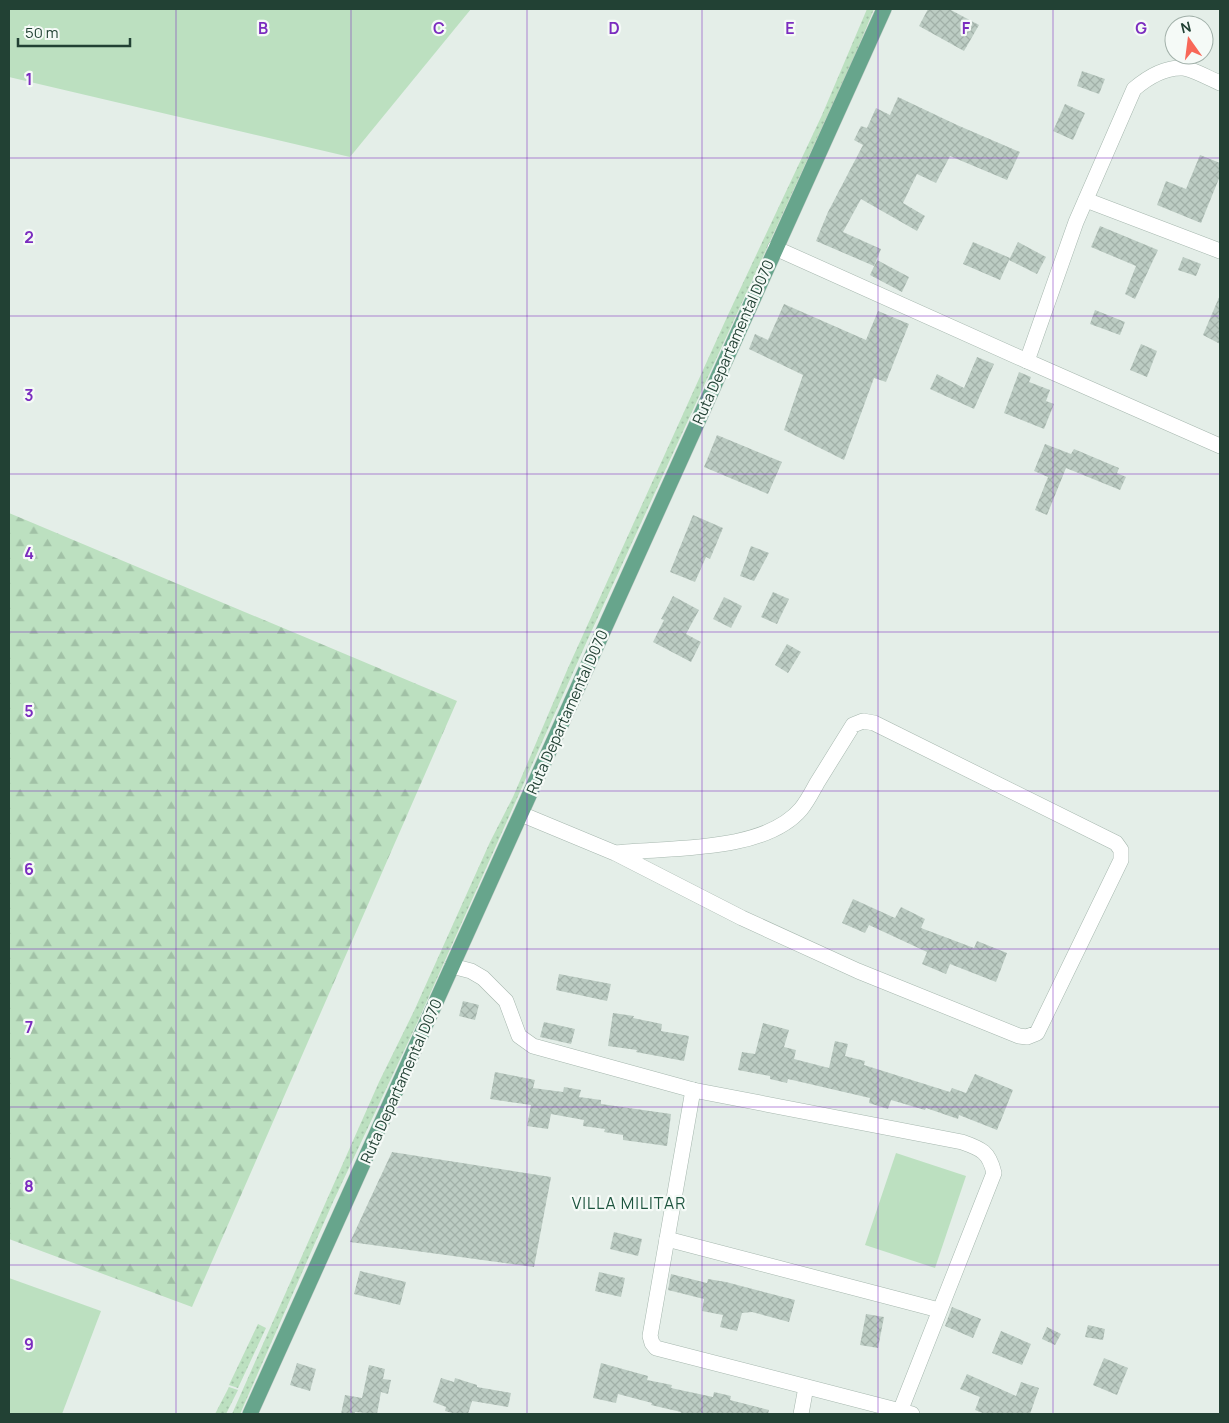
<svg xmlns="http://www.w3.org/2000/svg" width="1229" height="1423" viewBox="0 0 1229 1423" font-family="Manrope,sans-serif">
	<defs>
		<pattern id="forest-firs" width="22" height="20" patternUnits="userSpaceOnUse" patternTransform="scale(1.25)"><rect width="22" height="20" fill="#bce0c0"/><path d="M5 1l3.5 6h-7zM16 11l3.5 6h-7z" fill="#a1c1a6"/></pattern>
		<pattern id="park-dots" width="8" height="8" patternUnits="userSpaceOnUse" patternTransform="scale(1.25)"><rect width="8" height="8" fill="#bce0c0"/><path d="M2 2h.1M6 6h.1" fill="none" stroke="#a1c1a6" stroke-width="1.8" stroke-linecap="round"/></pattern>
		<pattern id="building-cross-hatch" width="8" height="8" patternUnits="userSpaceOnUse" patternTransform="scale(1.25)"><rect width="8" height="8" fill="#bcccc3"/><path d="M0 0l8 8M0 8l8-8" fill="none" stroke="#a1b0a8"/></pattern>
	</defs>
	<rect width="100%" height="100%" fill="#e4eee8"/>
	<g fill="#bce0c0">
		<path d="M9,9H471L350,157L9,77Z"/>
		<path d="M896,1153L966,1176L935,1268L865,1245Z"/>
		<path d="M9,1278L101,1311L62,1414H9Z"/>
	</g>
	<path fill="url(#forest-firs)" d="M9,513L457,701L192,1307L9,1239Z"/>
	<g fill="url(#park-dots)">
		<path d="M867,9H874L853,60L587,641L418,1021L333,1202L240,1414H232L379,1082L414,1011L490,842L513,797L568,668L727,317L822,115Z"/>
		<path d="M258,1324L266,1328L238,1388L229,1385Z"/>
		<path d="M229,1387L238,1390L226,1414H215Z"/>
	</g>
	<g fill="url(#building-cross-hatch)">
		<path d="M928,9H949L979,25L964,51L919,26Z"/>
		<path d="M1082,71L1105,79L1099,94L1077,86Z"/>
		<path d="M898,97L957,125L1020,152L1007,180L950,156L936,183L917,174L903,203L925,216L917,231L861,199L843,232L881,249L874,266L816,241L828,212L863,145L854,140L861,126L867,128L876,108L890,115Z"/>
		<path d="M1065,104L1085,113L1073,140L1053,131Z"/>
		<path d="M1200,155L1220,163V176L1201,223L1157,205L1166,181L1186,189Z"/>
		<path d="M1100,226L1158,250L1135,299L1125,294L1136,266L1091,247Z"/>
		<path d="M973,242L1010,258L1000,280L963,264Z"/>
		<path d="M1018,242L1046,257L1037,274L1009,260Z"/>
		<path d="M1183,257L1201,264L1196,276L1178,270Z"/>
		<path d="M877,260L909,277L902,292L870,275Z"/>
		<path d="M1220,295V344L1203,335Z"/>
		<path d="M784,304L866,340L878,311L909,324L886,382L874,378L844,460L784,430L803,375L749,349L755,334L768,340Z"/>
		<path d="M1095,310L1125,322L1120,335L1090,324Z"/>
		<path d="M1141,344L1157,351L1147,377L1130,370Z"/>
		<path d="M977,357L994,364L974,409L930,389L937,374L964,388Z"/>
		<path d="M1019,372L1031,377L1029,382L1050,390L1046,401L1054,404L1044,429L1004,413Z"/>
		<path d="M717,435L782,462L768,494L704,467Z"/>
		<path d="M1045,444L1071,454L1074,449L1119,468L1117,473L1126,477L1120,490L1066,468L1047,515L1035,510L1048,477L1034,471Z"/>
		<path d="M693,515L723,528L710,559L706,557L695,582L670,572Z"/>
		<path d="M751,546L769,553L754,581L740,576Z"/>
		<path d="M773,592L789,599L777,624L761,617Z"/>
		<path d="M673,596L699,610L686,634L701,642L691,662L653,642L664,620L661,619Z"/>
		<path d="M724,597L742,606L731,628L713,619Z"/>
		<path d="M787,644L801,652L788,673L775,665Z"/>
		<path d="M853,899L895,918L901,907L925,919L921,928L974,948L977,941L1007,953L996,982L950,964L946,974L922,964L927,952L869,925L865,933L842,923Z"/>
		<path d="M559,974L611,984L607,1001L556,990Z"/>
		<path d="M463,1001L479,1005L475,1020L459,1016Z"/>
		<path d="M613,1013L634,1016L633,1018L662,1024L661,1031L689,1036L684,1061L636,1052L637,1050L608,1046Z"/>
		<path d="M544,1022L575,1029L571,1044L540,1037Z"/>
		<path d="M763,1023L789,1030L784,1047L796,1050L794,1059L829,1068L835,1041L848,1044L845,1056L865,1061L864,1065L950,1092L952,1088L966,1093L975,1074L1013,1090L997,1130L959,1115L958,1119L926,1108L925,1110L891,1100L888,1109L869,1103L870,1098L788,1079L787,1083L770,1079V1076L738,1070L742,1052L755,1054Z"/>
		<path d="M495,1072L535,1080L533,1088L563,1092L564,1087L581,1090L579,1097L601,1100V1104L671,1114L667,1146L623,1140V1135L604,1132L605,1129L583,1126L584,1120L551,1114L548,1129L527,1126L531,1105L490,1099Z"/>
		<path d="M392,1152L551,1177L534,1267L350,1242Z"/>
		<path d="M614,1232L642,1239L638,1256L610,1249Z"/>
		<path d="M360,1271L406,1282L400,1305L354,1294Z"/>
		<path d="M599,1272L625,1278L621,1297L595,1291Z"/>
		<path d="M671,1274L707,1283L708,1279L726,1282L795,1300L789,1322L752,1312L742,1313L737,1331L720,1327L723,1315L702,1311L704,1299L668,1290Z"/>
		<path d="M952,1307L981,1319L973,1338L945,1326Z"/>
		<path d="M866,1314L884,1317L878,1348L860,1345Z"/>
		<path d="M1088,1325L1105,1329L1103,1340L1085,1337Z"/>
		<path d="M1047,1327L1061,1334L1055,1345L1042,1339Z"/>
		<path d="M1001,1331L1031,1344L1022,1365L992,1353Z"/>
		<path d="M1104,1358L1128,1368L1117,1395L1093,1385Z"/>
		<path d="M297,1363L316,1369L310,1391L290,1385Z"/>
		<path d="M601,1363L648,1376L647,1380L672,1385L671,1388L713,1397L714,1392L731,1396L730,1400L769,1410L768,1414H680L681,1412L651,1405L652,1403L618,1394L616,1403L593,1398Z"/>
		<path d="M369,1365L385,1369L383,1379L391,1380L388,1394L381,1392L377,1414L355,1412V1414H341L345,1395L362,1398Z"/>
		<path d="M967,1374L1016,1396L1021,1382L1039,1388L1030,1414H985L975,1410L980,1397L960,1389Z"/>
		<path d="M441,1378L454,1382L455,1378L477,1385V1387L511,1393L508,1407L472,1401L468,1414H456L445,1411L446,1407L433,1402Z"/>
	</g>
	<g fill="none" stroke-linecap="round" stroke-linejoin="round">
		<defs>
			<g id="minor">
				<path d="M1086,200L1220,251"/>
				<path d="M775,248L1027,361L1220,446"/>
				<path d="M1027,361L1076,222L1134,89C1148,77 1164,67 1183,68C1193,69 1210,79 1220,83"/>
				<path d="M521,814L615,853L742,918L858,971L1019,1036L1027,1037L1037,1033L1121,860V850L1116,843L874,723L863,721L853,725C841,744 829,764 817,783C812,792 807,802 801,809C764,853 668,847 615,853"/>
				<path d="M452,966L471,971L483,978L506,1001L519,1036L533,1046L693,1090L962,1142C982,1149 989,1152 994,1173L899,1414"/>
				<path d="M693,1090L650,1336L652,1343L656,1348L912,1414"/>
				<path d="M667,1239L939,1310"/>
				<path d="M801,1414L806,1387"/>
			</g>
			<path id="major" d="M250,1414L884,9"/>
		</defs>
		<use href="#minor" stroke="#a6b7ae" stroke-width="16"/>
		<use href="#major" stroke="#c1cac6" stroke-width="16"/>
		<use href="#minor" stroke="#fff" stroke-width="15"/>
		<use href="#major" stroke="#67a58c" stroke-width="15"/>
	</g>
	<path fill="none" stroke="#7b2cbf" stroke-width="1" stroke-opacity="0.55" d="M176,9V1414M351,9V1414M527,9V1414M702,9V1414M878,9V1414M1053,9V1414M9,158H1220M9,316H1220M9,474H1220M9,632H1220M9,791H1220M9,949H1220M9,1107H1220M9,1265H1220"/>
	<g text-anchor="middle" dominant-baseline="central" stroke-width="4.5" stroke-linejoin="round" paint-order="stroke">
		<g font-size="15" fill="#224134" stroke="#f5faf7">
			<text transform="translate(733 342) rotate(-66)">Ruta Departamental D070</text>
			<text transform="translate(567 712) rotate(-66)">Ruta Departamental D070</text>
			<text transform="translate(401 1081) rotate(-66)">Ruta Departamental D070</text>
		</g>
		<g font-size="16" letter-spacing="1" fill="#1d543e" stroke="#f5faf7">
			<text x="629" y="1203">VILLA MILITAR</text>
		</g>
	</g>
	<g font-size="16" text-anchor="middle" font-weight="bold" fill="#7b2cbf" stroke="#f5faf7" stroke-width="4.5" stroke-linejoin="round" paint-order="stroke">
		<text x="263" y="34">B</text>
		<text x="439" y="34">C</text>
		<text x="614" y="34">D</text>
		<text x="790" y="34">E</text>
		<text x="966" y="34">F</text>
		<text x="1141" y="34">G</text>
		<text x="29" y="85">1</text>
		<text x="29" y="243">2</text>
		<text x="29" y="401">3</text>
		<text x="29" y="559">4</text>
		<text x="29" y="717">5</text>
		<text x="29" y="875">6</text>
		<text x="29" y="1033">7</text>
		<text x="29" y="1192">8</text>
		<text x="29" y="1350">9</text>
	</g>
	<rect width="1229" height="1423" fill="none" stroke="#224134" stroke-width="20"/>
	<g transform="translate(1189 40) rotate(346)"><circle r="24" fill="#f5faf7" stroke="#a1b0a9"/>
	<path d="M0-4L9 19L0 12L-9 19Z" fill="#f86758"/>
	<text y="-8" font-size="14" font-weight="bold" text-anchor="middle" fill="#224134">N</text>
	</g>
	<path d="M18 38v8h112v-8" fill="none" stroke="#224134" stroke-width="2.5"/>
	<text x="25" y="38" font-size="15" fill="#224134" stroke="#f5faf7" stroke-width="4" paint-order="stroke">50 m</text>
</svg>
